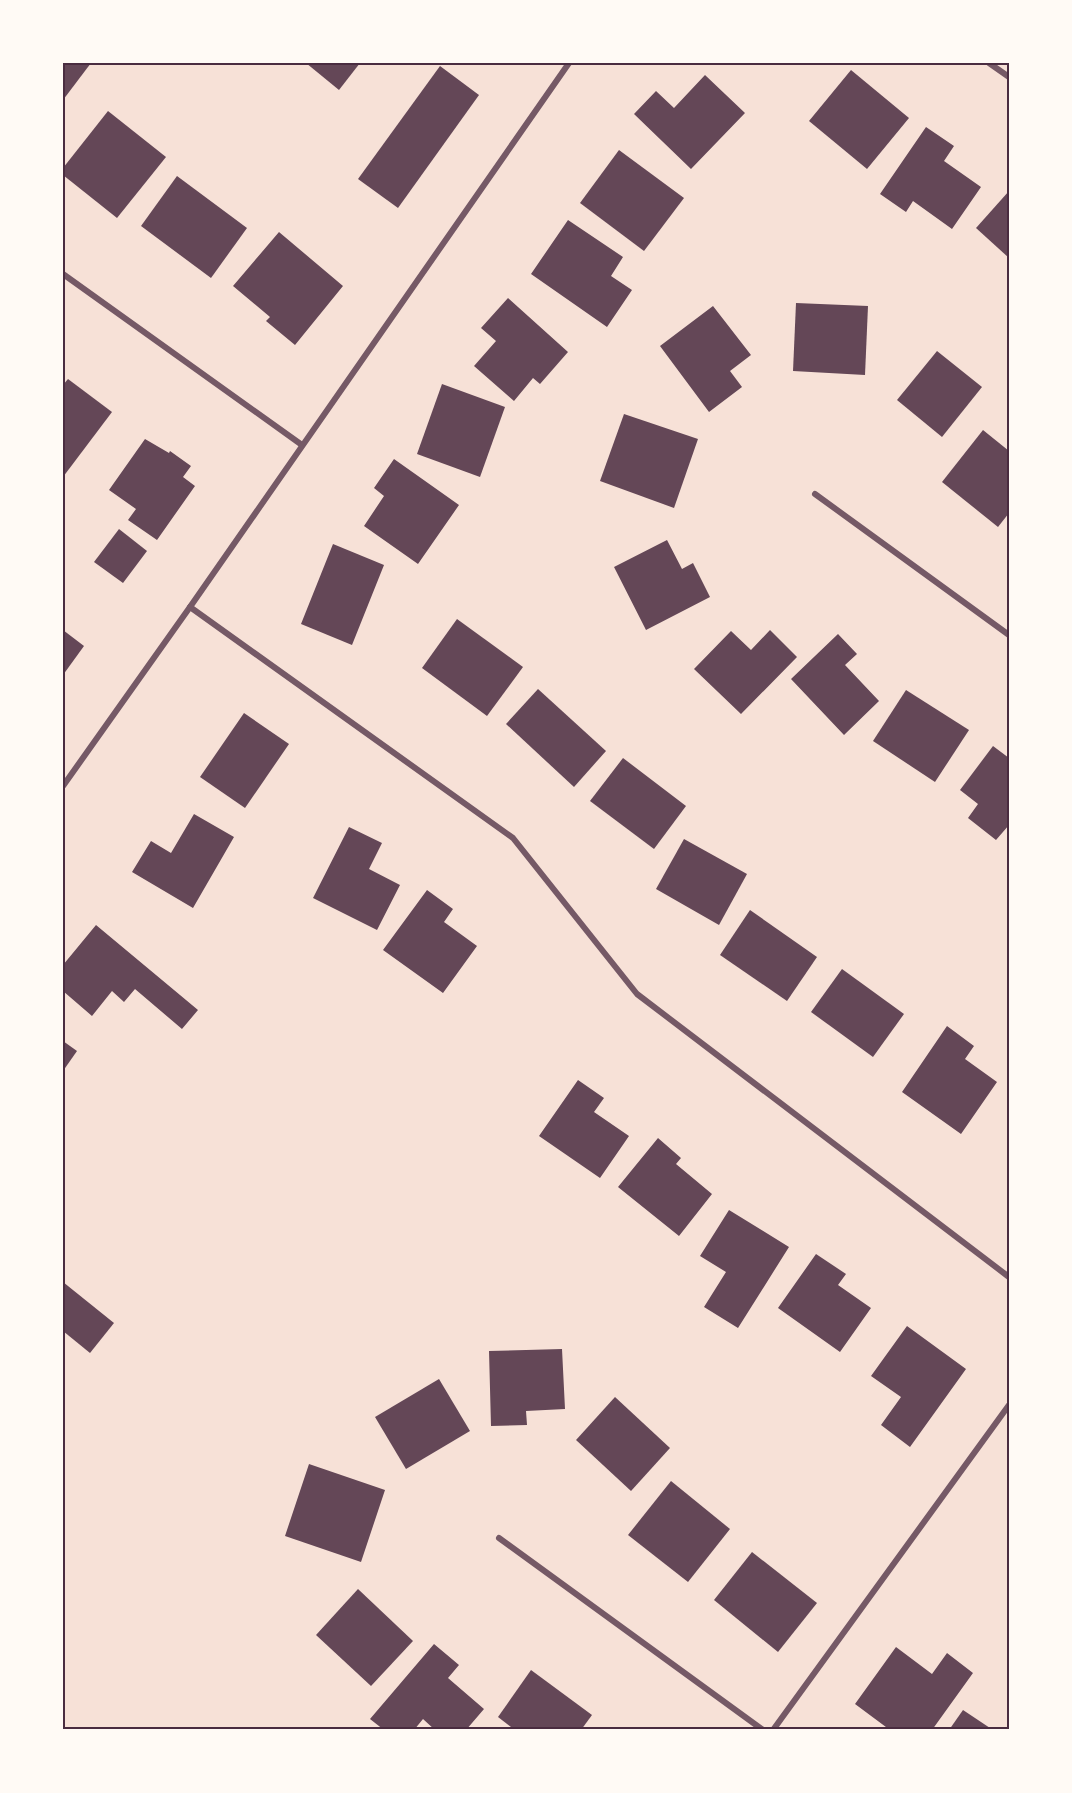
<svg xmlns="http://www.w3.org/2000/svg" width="1072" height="1793" viewBox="0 0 1072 1793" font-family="Barlow,sans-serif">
	<rect width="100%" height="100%" fill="#f7e1d7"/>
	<g fill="#644757">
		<path d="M63,63H91L63,100Z"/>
		<path d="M306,63H360L339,90Z"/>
		<path d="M440,66L479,95L398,208L358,179Z"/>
		<path d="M851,70L909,118L867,169L809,121Z"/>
		<path d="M705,75L745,113L691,169L634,114L656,91L674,108Z"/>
		<path d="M108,111L166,157L117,218L63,175V168Z"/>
		<path d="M926,127L954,146L944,161L981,187L952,229L913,201L906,212L880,194Z"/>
		<path d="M619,150L684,198L644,251L580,203Z"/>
		<path d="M177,176L247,228L211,278L141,226Z"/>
		<path d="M1009,191V258L976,228Z"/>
		<path d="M568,220L623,257L611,276L632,290L607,327L531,274Z"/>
		<path d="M279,232L343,286L295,345L266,321L270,317L233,286Z"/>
		<path d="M508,298L568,352L540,384L533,378L514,401L474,366L496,341L481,328Z"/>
		<path d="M796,303L868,306L865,375L793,371Z"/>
		<path d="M713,306L751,355L730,371L742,387L709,412L660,346Z"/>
		<path d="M937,351L982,387L942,437L897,400Z"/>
		<path d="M68,379L112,412L63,477V385Z"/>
		<path d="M442,384L505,407L480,477L417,454Z"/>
		<path d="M624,414L698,439L674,508L600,481Z"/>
		<path d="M983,430L1009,451V513L998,527L942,482Z"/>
		<path d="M145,439L169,453L170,451L191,466L183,477L195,486L157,540L128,520L136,509L109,490Z"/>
		<path d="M394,459L459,505L418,564L364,526L384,496L374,488Z"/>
		<path d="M119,529L147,551L123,583L94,562Z"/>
		<path d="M667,540L682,569L693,563L710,597L646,630L614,567Z"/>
		<path d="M333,544L384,565L352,645L301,624Z"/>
		<path d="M457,619L523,667L487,716L422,668Z"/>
		<path d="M63,630L84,646L63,675Z"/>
		<path d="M770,630L797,657L741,714L694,669L731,631L751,650Z"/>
		<path d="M838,634L857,654L845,665L879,701L844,735L791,679Z"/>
		<path d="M538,689L606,751L574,787L506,724Z"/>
		<path d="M906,690L969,730L935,782L873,741Z"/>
		<path d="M244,713L289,744L245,808L200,777Z"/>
		<path d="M993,746L1009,758V825L996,840L968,818L978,804L960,790Z"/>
		<path d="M623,758L686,806L654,849L590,801Z"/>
		<path d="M194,814L234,837L193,908L132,872L151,841L171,853Z"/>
		<path d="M349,827L382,843L369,869L400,885L377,930L313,898Z"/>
		<path d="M684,839L747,874L719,925L656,889Z"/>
		<path d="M427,890L453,909L444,922L477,946L443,993L383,950Z"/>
		<path d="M750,910L817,957L787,1001L720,955Z"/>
		<path d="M96,925L198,1010L182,1029L135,989L124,1002L112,991L92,1016L63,991V965Z"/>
		<path d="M842,969L904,1014L873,1057L811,1012Z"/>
		<path d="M947,1026L974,1046L965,1059L997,1082L961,1134L902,1092Z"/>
		<path d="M63,1041L77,1051L63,1071Z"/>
		<path d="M578,1080L604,1098L594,1112L629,1136L600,1178L539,1136Z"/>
		<path d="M658,1138L681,1158L676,1164L712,1194L679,1236L618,1187Z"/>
		<path d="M729,1210L789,1247L738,1328L704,1307L726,1272L700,1256Z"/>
		<path d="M816,1254L846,1274L838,1285L871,1308L840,1352L778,1308Z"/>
		<path d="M63,1282L114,1323L90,1353L63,1331Z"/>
		<path d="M907,1326L966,1369L910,1447L881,1425L901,1397L871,1376Z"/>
		<path d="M562,1349L565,1409L526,1411L527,1425L491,1426L489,1351Z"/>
		<path d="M439,1379L470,1431L406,1469L375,1417Z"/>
		<path d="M615,1397L670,1448L631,1491L576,1440Z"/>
		<path d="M309,1464L385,1490L361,1562L285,1536Z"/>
		<path d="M671,1481L730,1529L688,1582L628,1535Z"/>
		<path d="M752,1552L817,1603L778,1652L714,1600Z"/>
		<path d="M358,1589L413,1641L371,1686L316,1635Z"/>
		<path d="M434,1644L459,1665L448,1678L484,1709L466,1730H435L423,1719L414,1730H384L370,1719Z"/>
		<path d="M896,1647L932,1674L947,1653L973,1673L932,1730H890L855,1704Z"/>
		<path d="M531,1670L592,1715L581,1730H515L498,1717Z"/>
		<path d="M963,1710L993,1730H949Z"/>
	</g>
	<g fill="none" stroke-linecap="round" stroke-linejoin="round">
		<g stroke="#755966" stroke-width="6">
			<path d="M989,63L1009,77"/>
			<path d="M63,274L302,445"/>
			<path d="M815,494L1009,635"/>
			<path d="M190,607L513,838L637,994L1009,1277"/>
			<path d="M63,786L190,607L569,63"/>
			<path d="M499,1538L763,1730"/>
			<path d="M773,1730L1009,1405"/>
		</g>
	</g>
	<rect width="1072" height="1793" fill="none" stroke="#fffaf5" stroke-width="129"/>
	<rect x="64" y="64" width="944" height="1664" fill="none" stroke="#4a2c40" stroke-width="2"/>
</svg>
